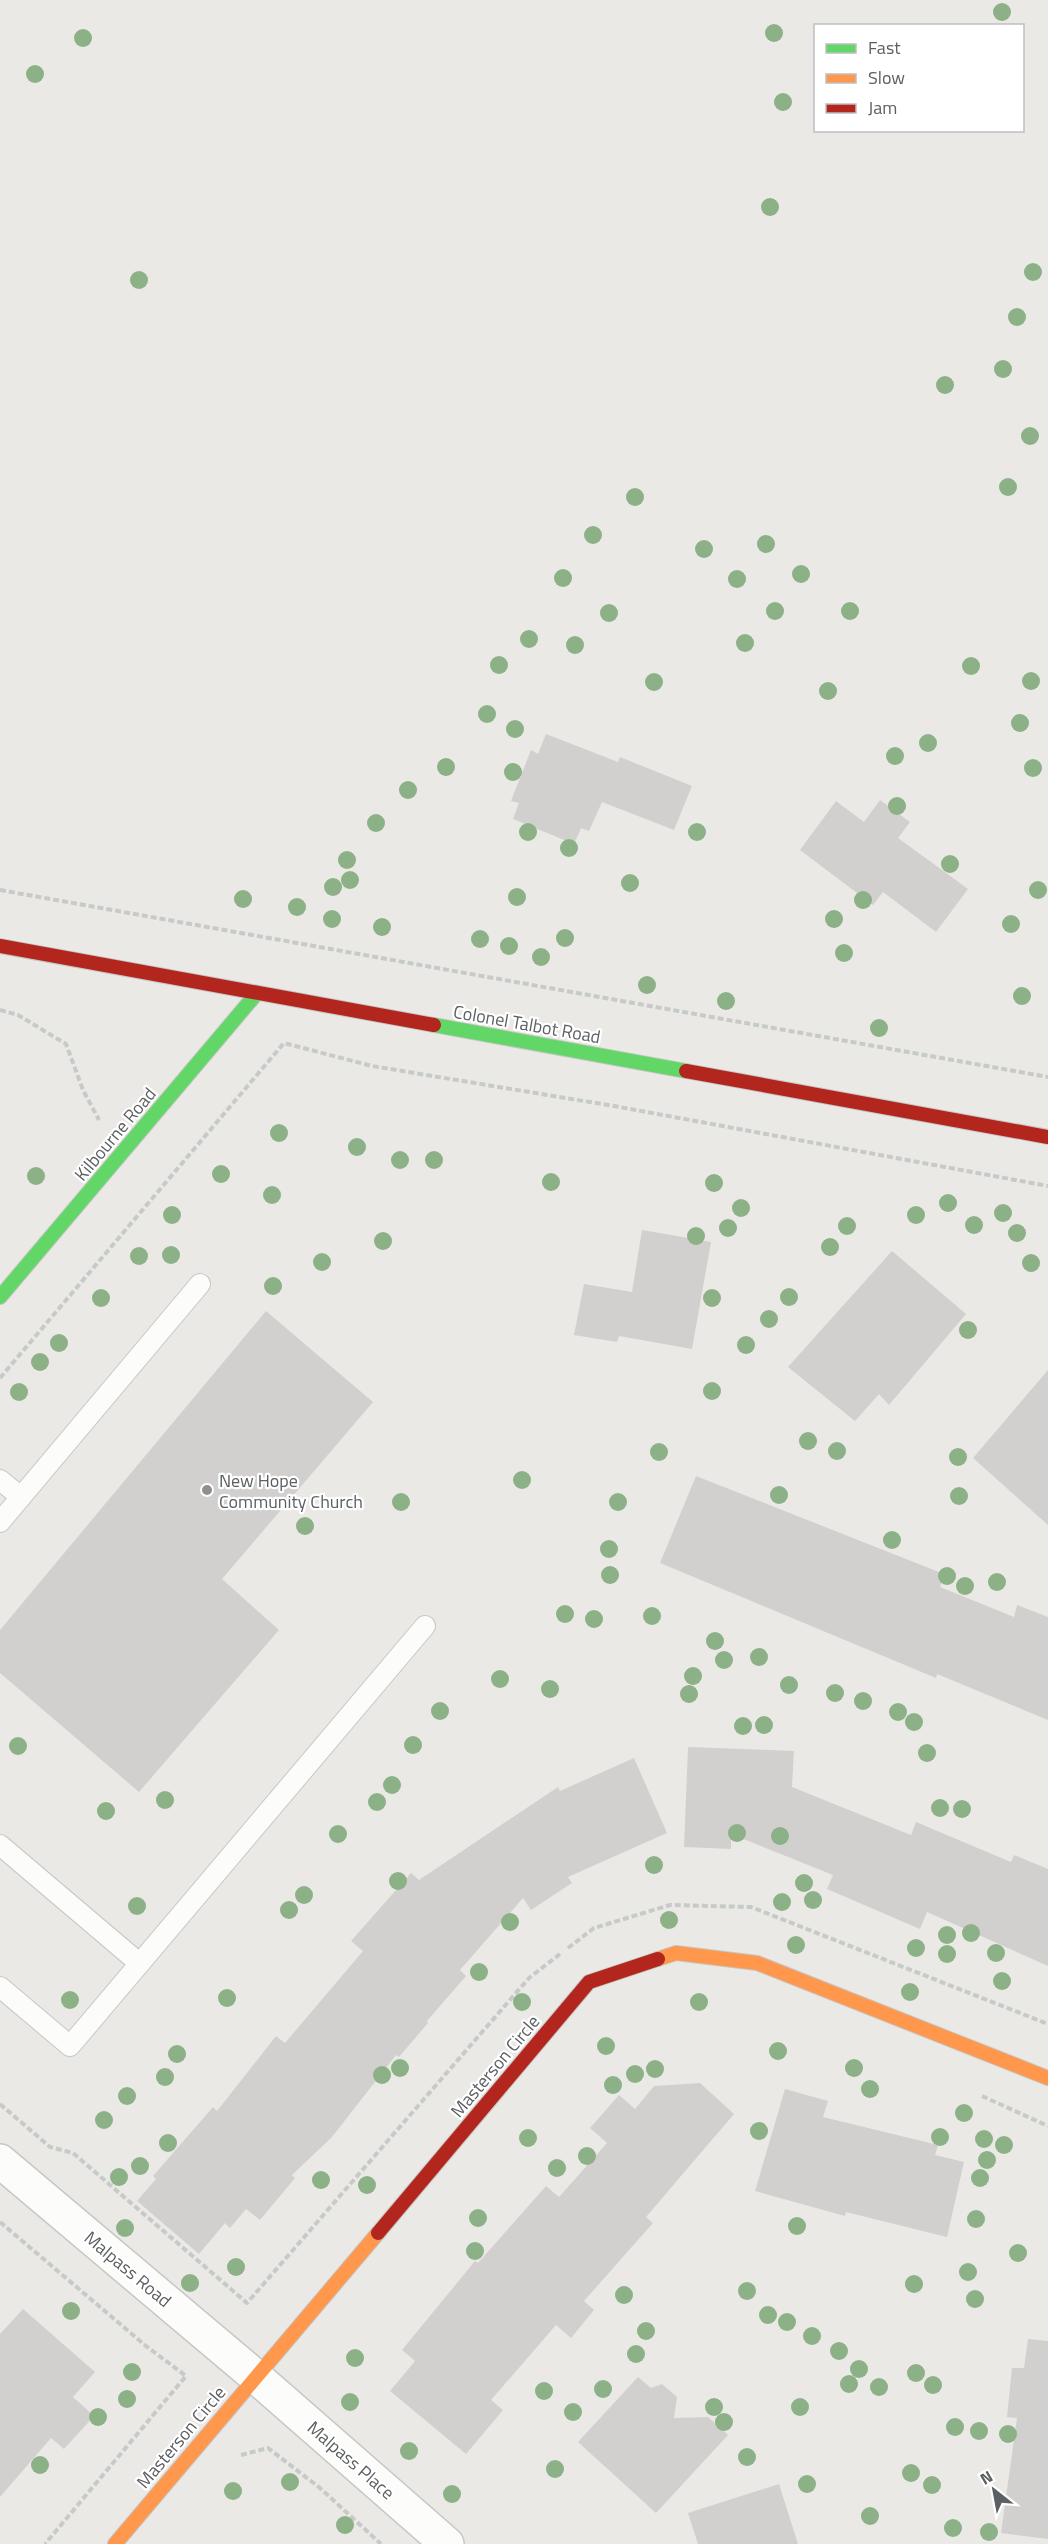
<svg xmlns="http://www.w3.org/2000/svg" width="1048" height="2544" viewBox="0 0 1048 2544" font-family="'Titillium Web',sans-serif">
	<rect width="100%" height="100%" fill="#ebe9e5"/>
	<g fill="#d2d0ce">
		<path d="M546,734L618,762L620,757L692,786L674,830L602,802L589,831L581,828L574,844L513,819L519,803L511,801L531,750L538,754Z"/>
		<path d="M880,800L910,822L898,838L968,889L936,932L883,892L873,905L800,850L836,801L864,822Z"/>
		<path d="M642,1230L711,1242L692,1349L619,1336L617,1342L574,1335L584,1284L632,1292Z"/>
		<path d="M892,1251L966,1314L889,1405L879,1394L855,1421L788,1367Z"/>
		<path d="M266,1311L373,1402L222,1579L279,1630L139,1792L0,1673V1630Z"/>
		<path d="M1048,1370V1525L973,1458Z"/>
		<path d="M696,1476L944,1574L940,1587L1014,1617L1017,1605L1048,1617V1720L937,1674L936,1678L660,1563Z"/>
		<path d="M688,1747L794,1751L792,1787L911,1835L916,1822L1011,1862L1014,1855L1048,1869V1966L927,1912L920,1929L827,1889L833,1875L731,1834V1849L684,1847Z"/>
		<path d="M634,1758L667,1833L568,1877L572,1883L531,1910L523,1898L460,1970L466,1976L427,2021L428,2023L399,2057L396,2055L332,2137L292,2175L295,2178L260,2220L246,2209L230,2228L225,2223L199,2254L137,2201L156,2179L153,2176L213,2107L217,2111L276,2036L285,2043L363,1951L351,1941L411,1873L419,1880L558,1787L560,1791Z"/>
		<path d="M700,2083L734,2114L646,2217L653,2223L584,2301L594,2310L571,2338L556,2325L491,2400L503,2410L466,2454L390,2391L415,2361L402,2350L475,2261L478,2263L546,2186L559,2197L607,2143L590,2128L619,2095L635,2109L654,2086Z"/>
		<path d="M785,2089L828,2101L823,2117L938,2145L935,2155L964,2162L947,2237L846,2212L845,2216L755,2191Z"/>
		<path d="M23,2309L95,2372L73,2397L94,2416L64,2449L51,2438L0,2497V2334Z"/>
		<path d="M1028,2339L1048,2341V2539L1001,2533L1017,2418L1007,2417L1012,2368H1024Z"/>
		<path d="M638,2377L651,2388L662,2384L677,2397L674,2418L708,2417L728,2435L656,2513L578,2442Z"/>
		<path d="M779,2484L798,2544H698L688,2513Z"/>
	</g>
	<g fill="none" stroke-linecap="round" stroke-linejoin="round">
		<defs>
			<g id="lane">
				<path d="M0,1480L21,1497"/>
				<path d="M0,1522L200,1284"/>
				<path d="M0,1845L139,1963"/>
				<path d="M0,1987L70,2046L425,1626"/>
			</g>
			<path id="street" d="M0,2161L255,2376L447,2544"/>
			<g id="fast">
				<path d="M434,1025L686,1071"/>
				<path d="M0,1297L257,993"/>
			</g>
			<g id="slow">
				<path d="M658,1959L676,1953L757,1963L1048,2078"/>
				<path d="M115,2544L378,2233"/>
			</g>
			<g id="jam">
				<path d="M0,946L434,1025"/>
				<path d="M686,1071L1048,1137"/>
				<path d="M378,2233L589,1982L658,1959"/>
			</g>
		</defs>
		<use href="#lane" stroke="#c7c7c6" stroke-width="22"/>
		<use href="#street" stroke="#c7c7c6" stroke-width="36"/>
		<use href="#fast" stroke="#c5c6c5" stroke-width="16"/>
		<use href="#slow" stroke="#c5c6c5" stroke-width="16"/>
		<use href="#jam" stroke="#c5c6c5" stroke-width="16"/>
		<g stroke="#c6cac8" stroke-width="4" stroke-dasharray="6 3" stroke-linecap="butt">
			<path d="M0,890L1048,1077"/>
			<path d="M0,1010L18,1015L66,1044L83,1090L99,1120"/>
			<path d="M0,1378L284,1043L372,1066L614,1106L1048,1186"/>
			<path d="M568,1948L594,1928L670,1905L751,1907L1048,2024"/>
			<path d="M982,2096L1048,2126"/>
			<path d="M0,2104L50,2147L73,2153L247,2303L529,1978L560,1954"/>
			<path d="M0,2222L146,2346L186,2376L45,2544"/>
			<path d="M241,2455L268,2448L320,2488L381,2544"/>
		</g>
		<use href="#lane" stroke="#fcfcfb" stroke-width="20"/>
		<use href="#street" stroke="#fcfcfb" stroke-width="33"/>
		<use href="#fast" stroke="#63d668" stroke-width="14"/>
		<use href="#slow" stroke="#ff974d" stroke-width="14"/>
		<use href="#jam" stroke="#b3261e" stroke-width="14"/>
	</g>
	<g fill="#8cb187">
		<circle cx="1002" cy="12" r="9"/>
		<circle cx="774" cy="33" r="9"/>
		<circle cx="83" cy="38" r="9"/>
		<circle cx="35" cy="74" r="9"/>
		<circle cx="783" cy="102" r="9"/>
		<circle cx="770" cy="207" r="9"/>
		<circle cx="1033" cy="272" r="9"/>
		<circle cx="139" cy="280" r="9"/>
		<circle cx="1017" cy="317" r="9"/>
		<circle cx="1003" cy="369" r="9"/>
		<circle cx="945" cy="385" r="9"/>
		<circle cx="1030" cy="436" r="9"/>
		<circle cx="1008" cy="487" r="9"/>
		<circle cx="635" cy="497" r="9"/>
		<circle cx="593" cy="535" r="9"/>
		<circle cx="766" cy="544" r="9"/>
		<circle cx="704" cy="549" r="9"/>
		<circle cx="801" cy="574" r="9"/>
		<circle cx="563" cy="578" r="9"/>
		<circle cx="737" cy="579" r="9"/>
		<circle cx="775" cy="611" r="9"/>
		<circle cx="850" cy="611" r="9"/>
		<circle cx="609" cy="613" r="9"/>
		<circle cx="529" cy="639" r="9"/>
		<circle cx="745" cy="643" r="9"/>
		<circle cx="575" cy="645" r="9"/>
		<circle cx="499" cy="665" r="9"/>
		<circle cx="971" cy="666" r="9"/>
		<circle cx="1031" cy="681" r="9"/>
		<circle cx="654" cy="682" r="9"/>
		<circle cx="828" cy="691" r="9"/>
		<circle cx="487" cy="714" r="9"/>
		<circle cx="1020" cy="723" r="9"/>
		<circle cx="515" cy="729" r="9"/>
		<circle cx="928" cy="743" r="9"/>
		<circle cx="895" cy="756" r="9"/>
		<circle cx="446" cy="767" r="9"/>
		<circle cx="1033" cy="768" r="9"/>
		<circle cx="513" cy="772" r="9"/>
		<circle cx="408" cy="790" r="9"/>
		<circle cx="897" cy="806" r="9"/>
		<circle cx="376" cy="823" r="9"/>
		<circle cx="528" cy="832" r="9"/>
		<circle cx="697" cy="832" r="9"/>
		<circle cx="569" cy="848" r="9"/>
		<circle cx="347" cy="860" r="9"/>
		<circle cx="950" cy="864" r="9"/>
		<circle cx="350" cy="880" r="9"/>
		<circle cx="630" cy="883" r="9"/>
		<circle cx="333" cy="887" r="9"/>
		<circle cx="1038" cy="890" r="9"/>
		<circle cx="517" cy="897" r="9"/>
		<circle cx="243" cy="899" r="9"/>
		<circle cx="863" cy="900" r="9"/>
		<circle cx="297" cy="907" r="9"/>
		<circle cx="332" cy="919" r="9"/>
		<circle cx="834" cy="919" r="9"/>
		<circle cx="1011" cy="924" r="9"/>
		<circle cx="382" cy="927" r="9"/>
		<circle cx="565" cy="938" r="9"/>
		<circle cx="480" cy="939" r="9"/>
		<circle cx="509" cy="946" r="9"/>
		<circle cx="844" cy="953" r="9"/>
		<circle cx="541" cy="957" r="9"/>
		<circle cx="647" cy="985" r="9"/>
		<circle cx="1022" cy="996" r="9"/>
		<circle cx="726" cy="1001" r="9"/>
		<circle cx="879" cy="1028" r="9"/>
		<circle cx="279" cy="1133" r="9"/>
		<circle cx="357" cy="1147" r="9"/>
		<circle cx="400" cy="1160" r="9"/>
		<circle cx="434" cy="1160" r="9"/>
		<circle cx="221" cy="1174" r="9"/>
		<circle cx="36" cy="1176" r="9"/>
		<circle cx="551" cy="1182" r="9"/>
		<circle cx="714" cy="1183" r="9"/>
		<circle cx="272" cy="1195" r="9"/>
		<circle cx="948" cy="1203" r="9"/>
		<circle cx="741" cy="1208" r="9"/>
		<circle cx="1003" cy="1213" r="9"/>
		<circle cx="172" cy="1215" r="9"/>
		<circle cx="916" cy="1215" r="9"/>
		<circle cx="974" cy="1225" r="9"/>
		<circle cx="847" cy="1226" r="9"/>
		<circle cx="728" cy="1228" r="9"/>
		<circle cx="1017" cy="1233" r="9"/>
		<circle cx="696" cy="1236" r="9"/>
		<circle cx="383" cy="1241" r="9"/>
		<circle cx="830" cy="1247" r="9"/>
		<circle cx="171" cy="1255" r="9"/>
		<circle cx="139" cy="1256" r="9"/>
		<circle cx="322" cy="1262" r="9"/>
		<circle cx="1031" cy="1263" r="9"/>
		<circle cx="273" cy="1286" r="9"/>
		<circle cx="789" cy="1297" r="9"/>
		<circle cx="101" cy="1298" r="9"/>
		<circle cx="712" cy="1298" r="9"/>
		<circle cx="769" cy="1319" r="9"/>
		<circle cx="968" cy="1330" r="9"/>
		<circle cx="59" cy="1343" r="9"/>
		<circle cx="746" cy="1345" r="9"/>
		<circle cx="40" cy="1362" r="9"/>
		<circle cx="712" cy="1391" r="9"/>
		<circle cx="19" cy="1392" r="9"/>
		<circle cx="808" cy="1441" r="9"/>
		<circle cx="837" cy="1451" r="9"/>
		<circle cx="659" cy="1452" r="9"/>
		<circle cx="958" cy="1457" r="9"/>
		<circle cx="522" cy="1480" r="9"/>
		<circle cx="779" cy="1495" r="9"/>
		<circle cx="959" cy="1496" r="9"/>
		<circle cx="401" cy="1502" r="9"/>
		<circle cx="618" cy="1502" r="9"/>
		<circle cx="305" cy="1526" r="9"/>
		<circle cx="892" cy="1540" r="9"/>
		<circle cx="609" cy="1549" r="9"/>
		<circle cx="610" cy="1575" r="9"/>
		<circle cx="947" cy="1576" r="9"/>
		<circle cx="997" cy="1582" r="9"/>
		<circle cx="965" cy="1586" r="9"/>
		<circle cx="565" cy="1614" r="9"/>
		<circle cx="652" cy="1616" r="9"/>
		<circle cx="594" cy="1619" r="9"/>
		<circle cx="715" cy="1641" r="9"/>
		<circle cx="759" cy="1657" r="9"/>
		<circle cx="724" cy="1660" r="9"/>
		<circle cx="693" cy="1676" r="9"/>
		<circle cx="500" cy="1679" r="9"/>
		<circle cx="789" cy="1685" r="9"/>
		<circle cx="550" cy="1689" r="9"/>
		<circle cx="835" cy="1693" r="9"/>
		<circle cx="689" cy="1694" r="9"/>
		<circle cx="863" cy="1701" r="9"/>
		<circle cx="440" cy="1711" r="9"/>
		<circle cx="898" cy="1712" r="9"/>
		<circle cx="914" cy="1722" r="9"/>
		<circle cx="764" cy="1725" r="9"/>
		<circle cx="743" cy="1726" r="9"/>
		<circle cx="413" cy="1745" r="9"/>
		<circle cx="18" cy="1746" r="9"/>
		<circle cx="927" cy="1753" r="9"/>
		<circle cx="392" cy="1785" r="9"/>
		<circle cx="165" cy="1800" r="9"/>
		<circle cx="377" cy="1802" r="9"/>
		<circle cx="940" cy="1808" r="9"/>
		<circle cx="962" cy="1809" r="9"/>
		<circle cx="106" cy="1811" r="9"/>
		<circle cx="737" cy="1833" r="9"/>
		<circle cx="338" cy="1834" r="9"/>
		<circle cx="780" cy="1836" r="9"/>
		<circle cx="654" cy="1865" r="9"/>
		<circle cx="398" cy="1881" r="9"/>
		<circle cx="804" cy="1883" r="9"/>
		<circle cx="304" cy="1895" r="9"/>
		<circle cx="813" cy="1900" r="9"/>
		<circle cx="782" cy="1902" r="9"/>
		<circle cx="137" cy="1906" r="9"/>
		<circle cx="289" cy="1910" r="9"/>
		<circle cx="669" cy="1920" r="9"/>
		<circle cx="510" cy="1922" r="9"/>
		<circle cx="971" cy="1933" r="9"/>
		<circle cx="947" cy="1935" r="9"/>
		<circle cx="796" cy="1945" r="9"/>
		<circle cx="916" cy="1948" r="9"/>
		<circle cx="996" cy="1953" r="9"/>
		<circle cx="947" cy="1954" r="9"/>
		<circle cx="479" cy="1972" r="9"/>
		<circle cx="1002" cy="1981" r="9"/>
		<circle cx="910" cy="1992" r="9"/>
		<circle cx="227" cy="1998" r="9"/>
		<circle cx="70" cy="2000" r="9"/>
		<circle cx="522" cy="2002" r="9"/>
		<circle cx="699" cy="2002" r="9"/>
		<circle cx="606" cy="2046" r="9"/>
		<circle cx="778" cy="2051" r="9"/>
		<circle cx="177" cy="2054" r="9"/>
		<circle cx="400" cy="2068" r="9"/>
		<circle cx="854" cy="2068" r="9"/>
		<circle cx="655" cy="2069" r="9"/>
		<circle cx="635" cy="2074" r="9"/>
		<circle cx="382" cy="2075" r="9"/>
		<circle cx="165" cy="2077" r="9"/>
		<circle cx="613" cy="2085" r="9"/>
		<circle cx="870" cy="2089" r="9"/>
		<circle cx="127" cy="2096" r="9"/>
		<circle cx="964" cy="2113" r="9"/>
		<circle cx="104" cy="2120" r="9"/>
		<circle cx="759" cy="2131" r="9"/>
		<circle cx="940" cy="2137" r="9"/>
		<circle cx="528" cy="2138" r="9"/>
		<circle cx="984" cy="2139" r="9"/>
		<circle cx="168" cy="2143" r="9"/>
		<circle cx="1004" cy="2145" r="9"/>
		<circle cx="587" cy="2156" r="9"/>
		<circle cx="987" cy="2160" r="9"/>
		<circle cx="140" cy="2166" r="9"/>
		<circle cx="557" cy="2168" r="9"/>
		<circle cx="119" cy="2177" r="9"/>
		<circle cx="980" cy="2178" r="9"/>
		<circle cx="321" cy="2180" r="9"/>
		<circle cx="367" cy="2185" r="9"/>
		<circle cx="478" cy="2218" r="9"/>
		<circle cx="976" cy="2219" r="9"/>
		<circle cx="797" cy="2226" r="9"/>
		<circle cx="125" cy="2228" r="9"/>
		<circle cx="475" cy="2251" r="9"/>
		<circle cx="1018" cy="2253" r="9"/>
		<circle cx="236" cy="2267" r="9"/>
		<circle cx="968" cy="2272" r="9"/>
		<circle cx="190" cy="2283" r="9"/>
		<circle cx="914" cy="2284" r="9"/>
		<circle cx="747" cy="2291" r="9"/>
		<circle cx="624" cy="2295" r="9"/>
		<circle cx="975" cy="2299" r="9"/>
		<circle cx="71" cy="2311" r="9"/>
		<circle cx="768" cy="2315" r="9"/>
		<circle cx="787" cy="2322" r="9"/>
		<circle cx="646" cy="2331" r="9"/>
		<circle cx="812" cy="2336" r="9"/>
		<circle cx="839" cy="2351" r="9"/>
		<circle cx="636" cy="2354" r="9"/>
		<circle cx="355" cy="2358" r="9"/>
		<circle cx="859" cy="2369" r="9"/>
		<circle cx="132" cy="2372" r="9"/>
		<circle cx="916" cy="2373" r="9"/>
		<circle cx="849" cy="2384" r="9"/>
		<circle cx="933" cy="2385" r="9"/>
		<circle cx="879" cy="2387" r="9"/>
		<circle cx="603" cy="2389" r="9"/>
		<circle cx="544" cy="2391" r="9"/>
		<circle cx="127" cy="2399" r="9"/>
		<circle cx="350" cy="2402" r="9"/>
		<circle cx="714" cy="2407" r="9"/>
		<circle cx="800" cy="2407" r="9"/>
		<circle cx="573" cy="2412" r="9"/>
		<circle cx="98" cy="2417" r="9"/>
		<circle cx="724" cy="2422" r="9"/>
		<circle cx="955" cy="2427" r="9"/>
		<circle cx="979" cy="2431" r="9"/>
		<circle cx="1008" cy="2434" r="9"/>
		<circle cx="409" cy="2451" r="9"/>
		<circle cx="747" cy="2457" r="9"/>
		<circle cx="40" cy="2465" r="9"/>
		<circle cx="555" cy="2469" r="9"/>
		<circle cx="911" cy="2473" r="9"/>
		<circle cx="290" cy="2482" r="9"/>
		<circle cx="807" cy="2484" r="9"/>
		<circle cx="932" cy="2485" r="9"/>
		<circle cx="233" cy="2491" r="9"/>
		<circle cx="452" cy="2494" r="9"/>
		<circle cx="870" cy="2516" r="9"/>
		<circle cx="345" cy="2525" r="9"/>
		<circle cx="953" cy="2528" r="9"/>
		<circle cx="989" cy="2532" r="9"/>
	</g>
	<circle fill="#8e9090" stroke="#fff" stroke-width="2" cx="207" cy="1490" r="6"/>
	<g text-anchor="middle" dominant-baseline="central" stroke-width="4.5" stroke-linejoin="round" paint-order="stroke">
		<g font-size="18" fill="#5c6063" stroke="#fff">
			<text transform="translate(527 1024) rotate(10)">Colonel Talbot Road</text>
			<text transform="translate(115 1134) rotate(-50)">Kilbourne Road</text>
			<text transform="translate(495 2066) rotate(-50)">Masterson Circle</text>
			<text transform="translate(128 2269) rotate(40)">Malpass Road</text>
			<text transform="translate(181 2437) rotate(-50)">Masterson Circle</text>
			<text transform="translate(351 2460) rotate(41)">Malpass Place</text>
		</g>
		<g font-size="18" fill="#5c6063" stroke="#fff" text-anchor="start">
			<text x="219" y="1480">New Hope<tspan x="219" dy="21">Community Church</tspan></text>
		</g>
	</g>
	<rect x="814" y="24" width="210" height="108" fill="#ffffff" stroke="#bebfc1" stroke-width="1.5"/>
	<rect x="826" y="44" width="30" height="9" fill="#63d668" stroke="#bebfc1" stroke-width="1.5"/>
	<text x="868" y="54" font-size="18" fill="#5c6063">Fast</text>
	<rect x="826" y="74" width="30" height="9" fill="#ff974d" stroke="#bebfc1" stroke-width="1.5"/>
	<text x="868" y="84" font-size="18" fill="#5c6063">Slow</text>
	<rect x="826" y="104" width="30" height="9" fill="#b3261e" stroke="#bebfc1" stroke-width="1.5"/>
	<text x="868" y="114" font-size="18" fill="#5c6063">Jam</text>
	<g transform="translate(994 2490) rotate(329)" stroke="#ffffff" stroke-width="4.5" paint-order="stroke">
	<path d="M0-4.5L10 22L0 15L-10 22Z" fill="#5c6063"/>
	<text y="-9" font-size="16" font-weight="bold" text-anchor="middle" fill="#5c6063">N</text>
	</g>
</svg>
